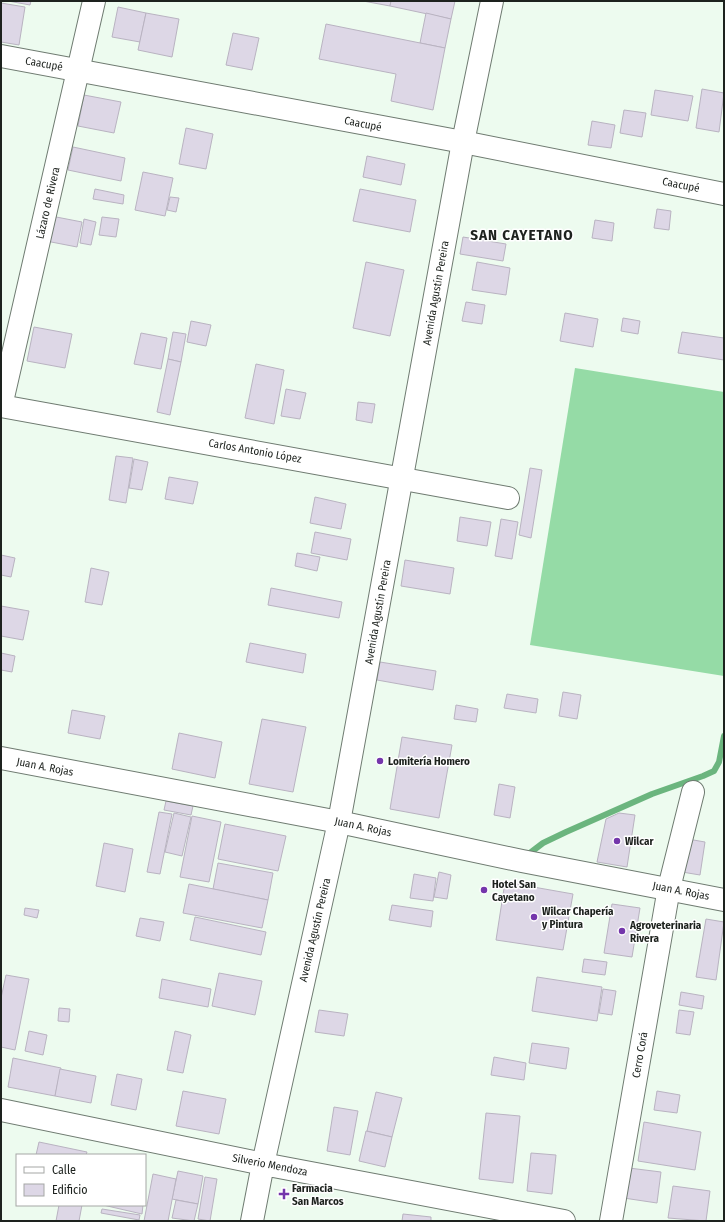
<svg xmlns="http://www.w3.org/2000/svg" width="725" height="1222" viewBox="0 0 725 1222" font-family="'Fira Sans Condensed',sans-serif">
	<rect width="100%" height="100%" fill="#edfbef"/>
	<path fill="#95dba6" d="M575,368L724,392V676L530,645Z"/>
	<g fill="none" stroke-linecap="round" stroke-linejoin="round">
		<path stroke="#6bb57e" stroke-width="6" d="M526,856L543,843L566,832L652,794L703,776L714,771L719,762L724,736"/>
	</g>
	<g fill="#ddd7e6" stroke="#b9b3c1">
		<path d="M8,1H31L30,5Z"/>
		<path d="M363,1H391L390,6Z"/>
		<path d="M391,1H455L451,19L390,6Z"/>
		<path d="M1,3L25,7L19,45L1,42Z"/>
		<path d="M118,7L146,13L140,42L112,37Z"/>
		<path d="M146,13L179,19L172,57L138,50Z"/>
		<path d="M426,13L451,19L445,48L420,43Z"/>
		<path d="M326,24L445,48L433,110L391,101L396,74L319,59Z"/>
		<path d="M233,33L259,38L252,70L226,65Z"/>
		<path d="M702,89L724,93L719,132L696,128Z"/>
		<path d="M655,90L693,96L688,121L651,115Z"/>
		<path d="M84,95L121,102L114,133L78,126Z"/>
		<path d="M624,110L646,113L642,137L620,133Z"/>
		<path d="M592,121L615,125L611,148L588,145Z"/>
		<path d="M186,128L213,134L206,169L179,164Z"/>
		<path d="M73,147L125,158L121,181L68,170Z"/>
		<path d="M367,156L405,164L401,185L363,177Z"/>
		<path d="M143,172L173,178L165,216L135,210Z"/>
		<path d="M95,189L124,195L123,204L93,199Z"/>
		<path d="M360,189L416,200L410,232L353,221Z"/>
		<path d="M170,197L179,198L176,212L167,210Z"/>
		<path d="M657,209L671,211L669,230L654,228Z"/>
		<path d="M46,215L82,222L77,247L41,240Z"/>
		<path d="M102,217L119,219L116,237L99,235Z"/>
		<path d="M84,219L96,222L91,245L80,243Z"/>
		<path d="M595,220L614,223L612,241L592,238Z"/>
		<path d="M463,237L506,244L503,261L460,254Z"/>
		<path d="M366,262L404,270L390,336L353,328Z"/>
		<path d="M477,262L510,268L506,295L472,290Z"/>
		<path d="M466,302L485,305L482,324L462,321Z"/>
		<path d="M565,313L598,319L593,347L560,341Z"/>
		<path d="M623,318L640,321L638,334L621,331Z"/>
		<path d="M191,321L211,325L206,346L187,342Z"/>
		<path d="M34,327L72,334L65,368L27,361Z"/>
		<path d="M173,332L186,334L181,362L168,359Z"/>
		<path d="M682,332L724,338V360L678,353Z"/>
		<path d="M141,333L167,338L161,369L134,364Z"/>
		<path d="M168,359L181,362L170,415L157,412Z"/>
		<path d="M256,364L284,370L274,424L245,418Z"/>
		<path d="M286,389L306,393L300,419L281,416Z"/>
		<path d="M358,402L375,404L372,423L356,420Z"/>
		<path d="M116,456L133,458L126,503L109,500Z"/>
		<path d="M134,459L148,462L142,490L129,488Z"/>
		<path d="M530,468L542,470L531,538L519,535Z"/>
		<path d="M169,477L198,482L193,504L165,499Z"/>
		<path d="M315,497L346,504L341,529L310,523Z"/>
		<path d="M460,517L491,522L487,546L457,541Z"/>
		<path d="M501,519L518,522L512,559L495,556Z"/>
		<path d="M315,532L351,539L347,560L311,553Z"/>
		<path d="M297,553L320,557L317,571L295,566Z"/>
		<path d="M1,555L15,558L11,577L1,575Z"/>
		<path d="M405,560L454,568L450,594L401,586Z"/>
		<path d="M91,568L109,572L102,605L85,602Z"/>
		<path d="M271,588L342,602L339,618L268,605Z"/>
		<path d="M1,606L29,611L23,640L1,636Z"/>
		<path d="M250,643L306,654L303,673L246,662Z"/>
		<path d="M1,653L15,656L12,672L1,670Z"/>
		<path d="M380,662L436,671L433,690L377,680Z"/>
		<path d="M563,692L581,695L577,719L559,716Z"/>
		<path d="M507,694L538,699L536,713L504,708Z"/>
		<path d="M456,705L478,709L476,722L454,719Z"/>
		<path d="M72,710L105,716L100,739L68,733Z"/>
		<path d="M262,719L306,727L293,792L249,784Z"/>
		<path d="M179,733L222,742L215,778L172,769Z"/>
		<path d="M402,737L452,745L439,818L390,809Z"/>
		<path d="M499,784L515,787L510,818L494,815Z"/>
		<path d="M166,801L193,806L191,815L164,810Z"/>
		<path d="M159,812L172,814L160,874L147,872Z"/>
		<path d="M174,813L191,817L182,856L165,852Z"/>
		<path d="M619,813L635,815L627,867L597,862L606,819Z"/>
		<path d="M192,816L221,822L209,882L180,877Z"/>
		<path d="M225,824L286,836L278,871L218,859Z"/>
		<path d="M682,838L705,842L700,875L676,871Z"/>
		<path d="M104,843L133,849L125,892L96,886Z"/>
		<path d="M218,863L273,873L268,900L213,889Z"/>
		<path d="M439,872L451,875L447,899L434,897Z"/>
		<path d="M414,874L436,878L433,901L410,898Z"/>
		<path d="M505,882L573,894L563,950L496,940Z"/>
		<path d="M189,884L268,900L262,928L183,913Z"/>
		<path d="M612,904L640,908L632,957L604,953Z"/>
		<path d="M392,905L433,911L431,927L389,920Z"/>
		<path d="M25,908L39,910L37,918L24,915Z"/>
		<path d="M195,917L266,932L261,955L190,940Z"/>
		<path d="M140,918L164,922L160,941L136,936Z"/>
		<path d="M706,919L724,922L716,980L696,977Z"/>
		<path d="M584,959L607,962L605,975L582,972Z"/>
		<path d="M219,973L262,981L255,1015L212,1006Z"/>
		<path d="M6,975L29,979L15,1050L1,1047V998Z"/>
		<path d="M537,977L602,987L597,1021L532,1011Z"/>
		<path d="M162,979L211,989L208,1007L159,998Z"/>
		<path d="M603,989L616,991L612,1015L599,1013Z"/>
		<path d="M681,992L704,996L702,1009L679,1005Z"/>
		<path d="M59,1008L70,1009L69,1022L58,1021Z"/>
		<path d="M319,1010L348,1014L344,1036L315,1032Z"/>
		<path d="M679,1010L694,1012L690,1035L676,1033Z"/>
		<path d="M29,1031L47,1035L43,1055L25,1051Z"/>
		<path d="M175,1031L191,1035L183,1073L167,1070Z"/>
		<path d="M532,1043L569,1048L566,1069L529,1063Z"/>
		<path d="M494,1057L526,1063L524,1080L491,1075Z"/>
		<path d="M13,1058L61,1068L55,1096L8,1087Z"/>
		<path d="M60,1069L96,1076L91,1103L55,1096Z"/>
		<path d="M117,1074L142,1079L136,1110L111,1105Z"/>
		<path d="M183,1091L226,1099L219,1134L176,1126Z"/>
		<path d="M657,1091L680,1095L677,1113L654,1110Z"/>
		<path d="M376,1092L402,1098L392,1137L367,1131Z"/>
		<path d="M334,1107L358,1111L350,1155L327,1151Z"/>
		<path d="M486,1113L520,1116L513,1183L479,1179Z"/>
		<path d="M644,1122L701,1132L695,1170L638,1161Z"/>
		<path d="M366,1131L392,1137L385,1167L359,1161Z"/>
		<path d="M39,1142L87,1152L86,1155H36Z"/>
		<path d="M531,1153L556,1155L552,1194L527,1191Z"/>
		<path d="M621,1167L661,1172L657,1203L617,1197Z"/>
		<path d="M178,1171L203,1176L198,1204L172,1199Z"/>
		<path d="M153,1174L176,1179L168,1221H144Z"/>
		<path d="M205,1177L217,1179L210,1221L198,1219Z"/>
		<path d="M673,1186L710,1191L706,1221L668,1218Z"/>
		<path d="M176,1200L198,1204L194,1221L172,1218Z"/>
		<path d="M59,1205H82L79,1221H56Z"/>
		<path d="M103,1205H143L142,1214Z"/>
		<path d="M102,1209L140,1215L139,1220L101,1213Z"/>
		<path d="M403,1214L431,1217V1221H402Z"/>
	</g>
	<g fill="none" stroke-linecap="round" stroke-linejoin="round">
		<defs>
			<g id="minor">
				<path d="M1,56L463,142L724,194"/>
				<path d="M1,406L508,498"/>
				<path d="M1,406L94,1"/>
				<path d="M1,758L339,822L522,861L724,900"/>
				<path d="M1,1110L263,1164"/>
				<path d="M611,1221L669,888L693,792"/>
			</g>
			<path id="major" d="M263,1164L339,822L463,142L492,1"/>
			<path id="highway" d="M252,1221L263,1164L564,1221"/>
		</defs>
		<use href="#minor" stroke="#6f7b71" stroke-width="24"/>
		<use href="#major" stroke="#6f7b71" stroke-width="24"/>
		<use href="#highway" stroke="#6f7b71" stroke-width="24"/>
		<use href="#minor" stroke="#fff" stroke-width="22"/>
		<use href="#major" stroke="#fff" stroke-width="22"/>
		<use href="#highway" stroke="#fff" stroke-width="22"/>
	</g>
	<g fill="#7436ab" stroke="#fff" stroke-width="1.5">
		<circle cx="380" cy="761" r="4"/>
		<circle cx="617" cy="841" r="4"/>
		<circle cx="484" cy="890" r="4"/>
		<circle cx="534" cy="917" r="4"/>
		<circle cx="622" cy="931" r="4"/>
		<path d="M282 1188h4v4h4v4h-4v4h-4v-4h-4v-4h4z"/>
	</g>
	<g text-anchor="middle" dominant-baseline="central" stroke-width="3" stroke-linejoin="round" paint-order="stroke">
		<g font-size="11" fill="#1d221e" stroke="#fff">
			<text transform="translate(44 64) rotate(10)">Caacupé</text>
			<text transform="translate(363 124) rotate(11)">Caacupé</text>
			<text transform="translate(681 185) rotate(11)">Caacupé</text>
			<text transform="translate(48 203) rotate(-77)">Lázaro de Rivera</text>
			<text transform="translate(436 293) rotate(-80)">Avenida Agustín Pereira</text>
			<text transform="translate(255 451) rotate(10)">Carlos Antonio López</text>
			<text transform="translate(378 612) rotate(-80)">Avenida Agustín Pereira</text>
			<text transform="translate(45 767) rotate(11)">Juan A. Rojas</text>
			<text transform="translate(363 827) rotate(12)">Juan A. Rojas</text>
			<text transform="translate(681 891) rotate(11)">Juan A. Rojas</text>
			<text transform="translate(315 930) rotate(-77)">Avenida Agustín Pereira</text>
			<text transform="translate(640 1055) rotate(-80)">Cerro Corá</text>
			<text transform="translate(270 1165) rotate(11)">Silverio Mendoza</text>
		</g>
		<g font-size="11" font-weight="bold" fill="#1d221e" stroke="#fff" text-anchor="start">
			<text x="388" y="761">Lomitería Homero</text>
			<text x="625" y="841">Wilcar</text>
			<text x="492" y="884">Hotel San<tspan x="492" dy="13">Cayetano</tspan></text>
			<text x="542" y="911">Wilcar Chapería<tspan x="542" dy="13">y Pintura</tspan></text>
			<text x="630" y="925">Agroveterinaria<tspan x="630" dy="13">Rivera</tspan></text>
			<text x="292" y="1188">Farmacia<tspan x="292" dy="13">San Marcos</tspan></text>
		</g>
		<g font-size="15" font-weight="bold" letter-spacing="1" fill="#1d221e" stroke="#fff">
			<text x="522" y="235">SAN CAYETANO</text>
		</g>
	</g>
	<rect width="725" height="1222" fill="none" stroke="#1d221e" stroke-width="4"/>
	<rect x="16" y="1154" width="130" height="52" fill="#ffffff" stroke="#a5a7a5"/>
	<rect x="24" y="1167" width="20" height="6" fill="#ffffff" stroke="#a5a7a5"/>
	<text x="52" y="1174" font-size="12" fill="#1d221e">Calle</text>
	<rect x="24" y="1184" width="20" height="12" fill="#ddd7e6" stroke="#a5a7a5"/>
	<text x="52" y="1194" font-size="12" fill="#1d221e">Edificio</text>
</svg>
